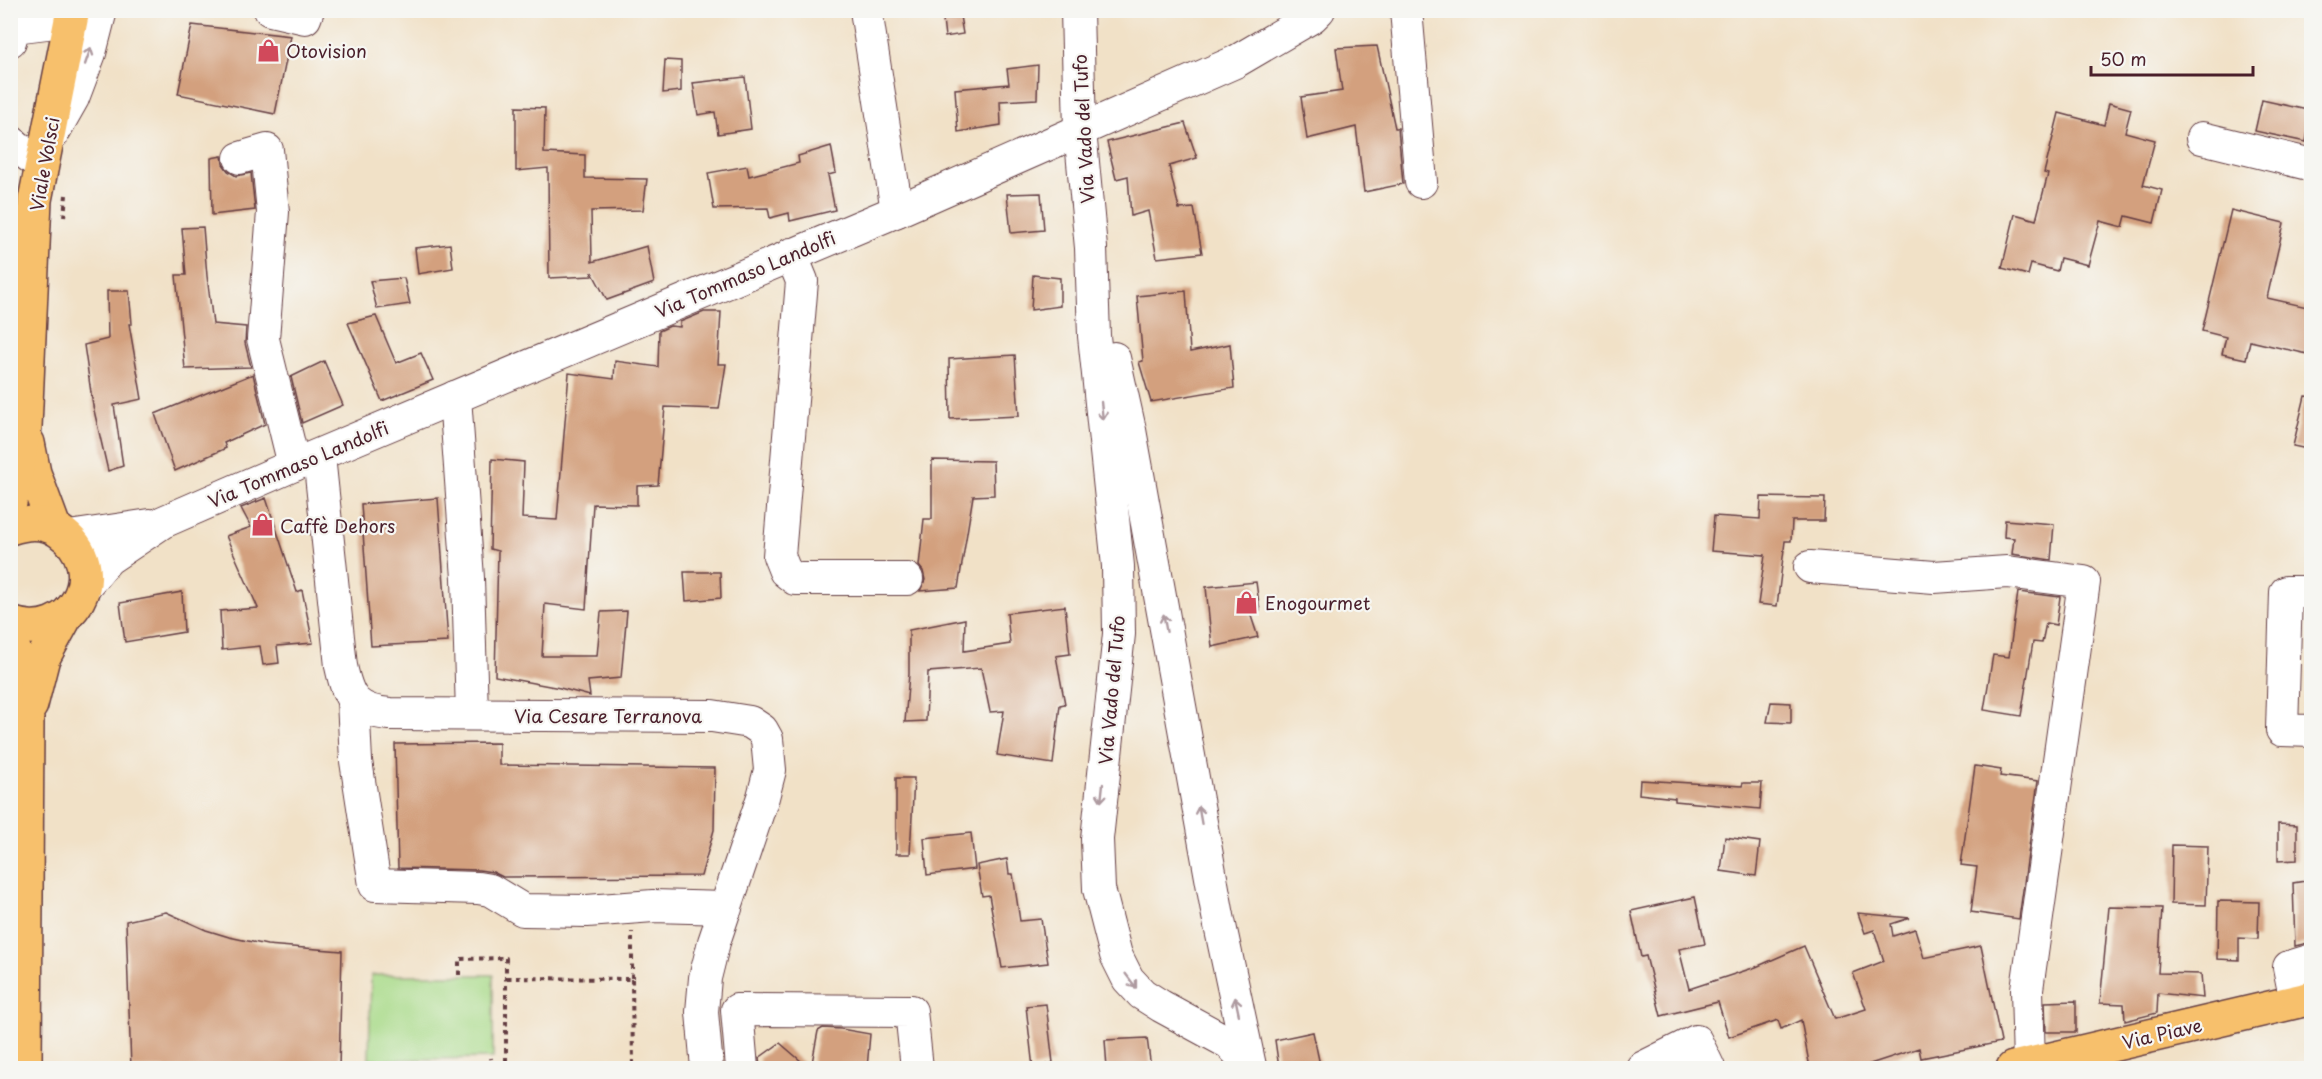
<svg xmlns="http://www.w3.org/2000/svg" width="2322" height="1079" viewBox="0 0 2322 1079" font-family="'Playpen Sans',sans-serif">
	<rect width="100%" height="100%" fill="#f6f6f2"/>
	<filter id="ink" filterUnits="userSpaceOnUse"><feTurbulence type="fractalNoise" baseFrequency=".0167" numOctaves="2"/><feDisplacementMap in="SourceGraphic" scale="12" xChannelSelector="R" yChannelSelector="G"/><feConvolveMatrix kernelMatrix="1 2 1 2 8 2 1 2 1" color-interpolation-filters="sRGB"/></filter>
	<filter id="wash" filterUnits="userSpaceOnUse"><feTurbulence type="fractalNoise" baseFrequency=".008" numOctaves="4" result="noise"/><feDisplacementMap in="SourceGraphic" scale="24" xChannelSelector="R" yChannelSelector="G"/><feGaussianBlur stdDeviation="1.35" result="paint"/><feColorMatrix in="noise" values="0 0 0 0 0 0 0 0 0 0 0 0 0 0 0 0 0 1.4 0 .05"/><feComposite in="paint" operator="in"/></filter>
	<g filter="url(#wash)">
		<rect width="100%" height="100%" fill="#f1e1c7"/>
		<path fill="#a8da88" stroke="#797c5a" stroke-width="1.5" d="M371,975H493V1058L369,1060Z"/>
		<g id="blocks">
			<g fill="#d3a07e">
				<path d="M942,10H959L963,34L945,37Z"/>
				<path d="M192,25L291,36L275,114L178,94Z"/>
				<path d="M1377,46L1395,128H1398L1403,184L1364,192L1356,127L1307,139L1301,97L1342,91L1336,48Z"/>
				<path d="M665,60L681,61V91L663,93Z"/>
				<path d="M1038,65L1037,99L1000,101L1001,125L958,132L955,89L1009,84L1007,69Z"/>
				<path d="M745,77L751,129L718,134L715,112L698,115L693,83Z"/>
				<path d="M2262,100L2312,111L2306,142L2255,131Z"/>
				<path d="M2109,103L2131,109L2125,132L2155,140L2143,185L2162,190L2154,223L2126,216L2123,227L2100,221L2088,265L2060,258L2057,271L2031,264L2028,275L2002,268L2015,214L2036,220L2048,174L2044,173L2059,113L2104,125Z"/>
				<path d="M516,107L545,108L544,153L585,155V178L647,179L643,210L591,211L592,262L647,246L654,283L607,300L592,272V276L549,278L548,168L516,171Z"/>
				<path d="M1185,123L1197,158L1169,166L1179,209L1194,208L1202,253L1157,258L1148,211L1131,216L1128,176L1116,179L1107,142Z"/>
				<path d="M831,146L836,173L828,175L835,210L790,221L789,213L770,218L768,208L714,209L708,173L747,166L749,176L799,163L798,156Z"/>
				<path d="M222,156L223,164L228,171L236,176L251,173L255,210L212,215L211,158Z"/>
				<path d="M1041,193L1044,230L1011,233L1007,194Z"/>
				<path d="M2231,210L2284,223L2267,298L2312,308V355L2250,341L2246,359L2222,354L2226,337L2202,331Z"/>
				<path d="M203,227L207,276L213,324L246,327L245,343L251,367L185,369L176,275H186L182,228Z"/>
				<path d="M450,244L453,268L418,274L415,248Z"/>
				<path d="M1033,275L1060,278V306L1031,310Z"/>
				<path d="M404,278L410,304L377,309L370,281Z"/>
				<path d="M107,291H129L132,324H129L142,399L114,405L123,466L108,471L93,406L84,345L108,339Z"/>
				<path d="M1186,291L1190,352L1230,344L1234,388L1151,402L1139,362L1143,361L1137,296Z"/>
				<path d="M704,312H721L718,364H726L719,409L665,407L658,485L637,486V505L593,504L586,609L545,604L542,656H597L601,612L627,611L621,678L588,681L590,696L560,688L495,676L498,551L490,549L492,459L524,462L522,518L557,520L569,373L614,379L615,361L658,367L659,331L670,326L680,327V322Z"/>
				<path d="M376,316L396,363L421,353L433,380L382,401L348,323Z"/>
				<path d="M1015,355L1019,416L950,419L949,359Z"/>
				<path d="M324,361L343,405L302,423L291,377Z"/>
				<path d="M253,374L265,424L224,443L226,448L175,471L155,414Z"/>
				<path d="M2305,396L2312,397V450L2293,446Z"/>
				<path d="M932,460L993,461L994,495L973,496L958,588L920,591L925,580L923,571L919,566L924,519H932Z"/>
				<path d="M1761,497L1825,498L1824,521H1792L1791,541H1785L1777,606L1758,604L1765,555L1711,551L1714,516L1760,519Z"/>
				<path d="M266,498L297,592L302,590L313,643L277,646L279,663L263,665L260,646L222,650L220,611L258,608L226,536L251,527L241,508Z"/>
				<path d="M438,498L448,642L371,646L361,504Z"/>
				<path d="M2005,520L2054,524L2051,560L2012,554L2014,538L2004,537Z"/>
				<path d="M684,572H720L721,598L686,601Z"/>
				<path d="M1256,582L1260,611L1250,613L1258,637L1212,647L1206,587Z"/>
				<path d="M182,592L184,632L125,642L120,603Z"/>
				<path d="M2018,592L2060,597L2056,625L2046,623L2042,643L2033,642L2021,716L1984,710L1993,655L2009,657Z"/>
				<path d="M1065,606L1070,654L1056,656L1065,704L1060,705L1053,764L997,755L1004,711L990,712L981,668L928,672L926,721L905,722L909,674V630L965,619L964,651L1010,644L1007,613Z"/>
				<path d="M1771,702L1791,703V723L1767,722Z"/>
				<path d="M499,743V765L715,768L714,830L701,876L503,877L493,872L479,870L398,868L395,744Z"/>
				<path d="M1975,766L2001,770L2000,776L2038,781L2019,919L1971,912L1977,867L1961,865Z"/>
				<path d="M896,778H914L910,854H896Z"/>
				<path d="M1640,780L1742,786L1743,783H1762L1760,809L1675,801V798L1639,794Z"/>
				<path d="M2278,824L2297,825V860L2278,861Z"/>
				<path d="M971,833L975,869L927,875L924,838Z"/>
				<path d="M1725,837L1760,842L1756,876L1721,871Z"/>
				<path d="M2172,845L2208,846L2206,905L2171,904Z"/>
				<path d="M1007,859L1009,874H1013L1020,921L1041,919L1048,963L1002,968L989,895L982,896L977,865Z"/>
				<path d="M2312,880V942L2295,946L2293,883Z"/>
				<path d="M1695,897L1705,944L1679,949L1689,989L1756,967L1804,946L1835,1019L1866,1009L1853,973L1884,961L1874,930L1865,933L1858,913L1910,918L1891,924L1893,936L1915,929L1924,958L1981,946L2001,1042L1921,1058L1919,1048L1864,1066L1844,1068H1810L1801,1020L1781,1029L1778,1020L1729,1037L1718,1002L1661,1016L1646,956L1641,957L1631,911Z"/>
				<path d="M2218,901L2259,902L2258,939L2239,938V960L2217,959Z"/>
				<path d="M2109,907L2162,908L2158,973L2201,974L2203,998L2158,993L2157,1013L2125,1021L2124,1004L2100,1003Z"/>
				<path d="M166,912L206,930L229,937L267,945L342,951L339,1068H131L126,921Z"/>
				<path d="M2076,1001V1032H2046L2045,1002Z"/>
				<path d="M1046,1004L1053,1063L1033,1068L1026,1006Z"/>
				<path d="M823,1028L841,1029L870,1034L867,1068H811L818,1031Z"/>
				<path d="M1313,1032L1320,1065H1315L1316,1068H1279L1275,1040Z"/>
				<path d="M1147,1038L1151,1068H1107L1105,1040Z"/>
				<path d="M780,1043L809,1068H760L759,1058Z"/>
			</g>
		</g>
	</g>
	<g filter="url(#ink)">
		<use href="#blocks" fill-opacity="0" stroke="#633c42" stroke-width="1.5"/>
		<g fill="none" stroke-linecap="round" stroke-linejoin="round">
			<defs>
				<g id="minor">
					<path d="M270,10L305,18L308,10"/>
					<path d="M866,10L897,211"/>
					<path d="M1077,10L1080,130L1091,248L1094,336L1118,566L1119,634L1097,839L1099,889L1116,955L1128,979L1142,994L1161,1006L1229,1043L1249,1064"/>
					<path d="M1406,10L1421,182"/>
					<path d="M10,41L14,27L71,20"/>
					<path d="M52,135L73,98L90,53L101,10"/>
					<path d="M2202,138L2312,165"/>
					<path d="M10,141L42,166"/>
					<path d="M240,158L267,150L273,212L263,339L294,465"/>
					<path d="M791,254L802,281L779,556L785,571L795,579H907"/>
					<path d="M1114,358L1130,430L1218,916L1250,1066"/>
					<path d="M455,397L468,578L472,714"/>
					<path d="M319,456L341,666C348,699 355,711 390,714L712,716L750,722L762,730L767,739L770,770L763,797L714,942L705,978L702,1012L707,1068"/>
					<path d="M69,537L150,525"/>
					<path d="M1810,567L1934,577L2007,572L2084,582L2027,989L2029,1065"/>
					<path d="M84,587L108,559L163,522L294,465L897,211L1235,62L1312,17L1319,10"/>
					<path d="M2312,592H2286L2282,730L2312,731"/>
					<path d="M353,700L356,761L375,885L478,888L490,890L523,910L587,911L653,906L726,908"/>
					<path d="M2296,1002L2289,967L2312,960"/>
					<path d="M742,1068L737,1010L911,1011L917,1068"/>
					<path d="M1642,1068L1696,1041L1709,1068"/>
				</g>
				<g id="major">
					<path d="M28,443L34,473L54,527"/>
					<path d="M10,503L25,427L35,200L73,10"/>
					<path d="M10,528C27,522 45,521 59,531C114,568 72,646 10,623"/>
					<path d="M10,637L20,668L27,719L25,1068"/>
					<path d="M31,705L43,658L66,616"/>
					<path d="M2013,1068L2312,998"/>
				</g>
			</defs>
			<use href="#minor" stroke="#633c42" stroke-width="34"/>
			<use href="#major" stroke="#633c42" stroke-width="36"/>
			<g stroke="#633c42" stroke-width="4" stroke-dasharray="4.5 4.5" stroke-linecap="butt">
				<path d="M64,217L66,195"/>
				<path d="M459,975V959L506,958V1064L492,1065L491,1058"/>
				<path d="M507,978L632,979V932"/>
				<path d="M632,979L633,1068"/>
			</g>
			<use href="#minor" stroke="#fff" stroke-width="32"/>
			<use href="#major" stroke="#f7c06c" stroke-width="33"/>
		</g>
		<defs><path id="oneway-shaft" d="M-6 0H5M1.5-3L5.5 0L1.5 3" fill="none" stroke-width="1.6" stroke-linecap="round" stroke-linejoin="round" transform="scale(1.5)"/></defs>
		<g stroke="#ae9aa0">
			<use href="#oneway-shaft" transform="translate(88 56) rotate(-71)"/>
			<use href="#oneway-shaft" transform="translate(1102 411) rotate(84)"/>
			<use href="#oneway-shaft" transform="translate(1165 623) rotate(-100)"/>
			<use href="#oneway-shaft" transform="translate(1102 793) rotate(96)"/>
			<use href="#oneway-shaft" transform="translate(1200 815) rotate(-100)"/>
			<use href="#oneway-shaft" transform="translate(1131 981) rotate(53)"/>
			<use href="#oneway-shaft" transform="translate(1237 1006) rotate(-102)"/>
		</g>
	</g>
	<defs>
		<symbol id="shop-bare" viewBox="-9 -9 18 18"><path d="M-5-2.5h2.3a2.7 3.5 0 0 1 5.4 0H5L5.5 6h-11ZM-1.5-2.5h3a1.5 2.3 0 0 0-3 0Z" fill="#d1495b" stroke="#f6f6f2" stroke-width="2.5" paint-order="stroke"/></symbol>
	</defs>
	<g fill-rule="evenodd">
		<use href="#shop-bare" x="252" y="34" width="33" height="33"/>
		<use href="#shop-bare" x="246" y="508" width="33" height="33"/>
		<use href="#shop-bare" x="1230" y="586" width="33" height="33"/>
	</g>
	<g text-anchor="middle" dominant-baseline="central" stroke-width="4.5" stroke-linejoin="round" paint-order="stroke">
		<g font-size="18" fill="#4a1f2b" stroke="#f6f6f2" text-anchor="start">
			<text x="286" y="50">Otovision</text>
			<text x="280" y="525">Caffè Dehors</text>
			<text x="1265" y="602">Enogourmet</text>
		</g>
		<g font-size="18" fill="#4a1f2b" stroke="#f6f6f2">
			<text transform="translate(1083 129) rotate(-93)">Via Vado del Tufo</text>
			<text transform="translate(44 164) rotate(-80)">Viale Volsci</text>
			<text transform="translate(745 274) rotate(-23)">Via Tommaso Landolfi</text>
			<text transform="translate(298 464) rotate(-23)">Via Tommaso Landolfi</text>
			<text transform="translate(1111 690) rotate(-85)">Via Vado del Tufo</text>
			<text x="608" y="715">Via Cesare Terranova</text>
			<text transform="translate(2162 1033) rotate(-13)">Via Piave</text>
		</g>
	</g>
	<rect width="2322" height="1079" fill="none" stroke="#f6f6f2" stroke-width="36"/>
	<path d="M2091 66v9h162v-9" fill="none" stroke="#4a1f2b" stroke-width="3"/>
	<text x="2100" y="66" font-size="18" fill="#4a1f2b" stroke="#f6f6f2" stroke-width="4.5" paint-order="stroke">50 m</text>
</svg>
